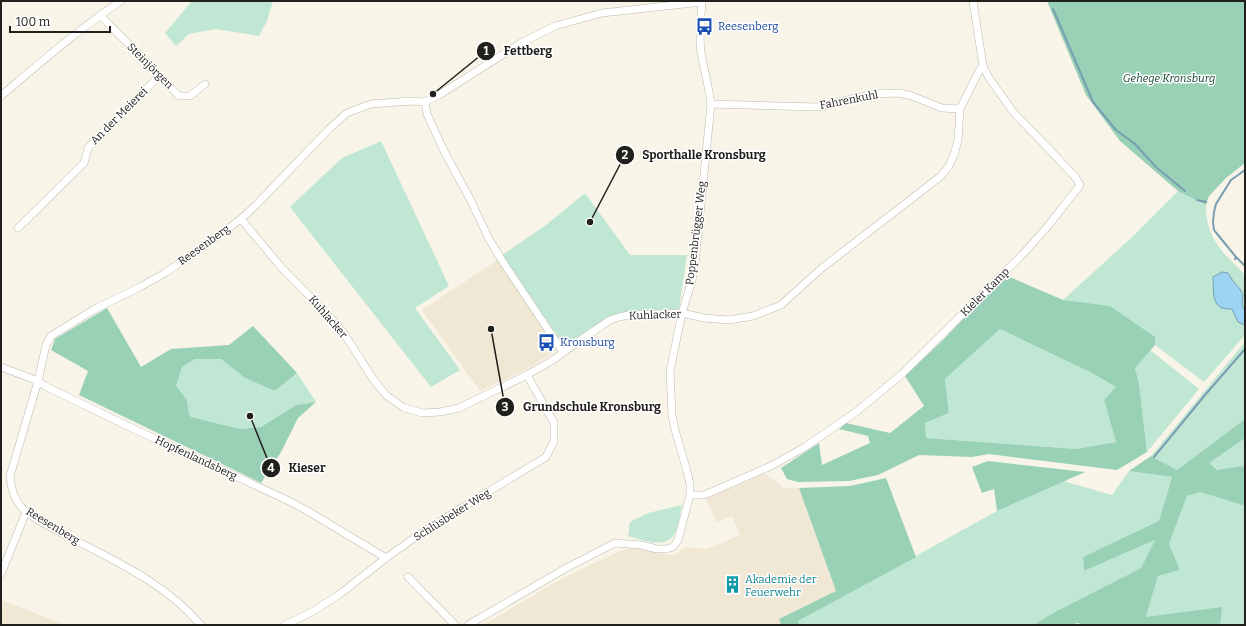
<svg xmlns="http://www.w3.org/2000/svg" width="1246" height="626" viewBox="0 0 1246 626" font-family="Bitter,serif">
	<rect width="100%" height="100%" fill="#f9f4e8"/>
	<g fill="#f0e7d4">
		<path d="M499,259L559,349L527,369L480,391L422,310Z"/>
		<path d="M766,474L784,488H799L836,591L779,619L781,625H483L561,579L618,552L631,548L641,549L653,552L674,556L685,547L707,549L740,535L732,516L716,522L706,499Z"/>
		<path d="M1,600L66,625H1Z"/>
	</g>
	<g fill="#c0e7d3">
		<path d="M192,1H273L267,21L259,36L216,29L189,34L176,46L165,33Z"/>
		<path d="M381,141L449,286L415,308L460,370L431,387L290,207L342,158Z"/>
		<path d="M1178,191L1206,205C1206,240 1223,252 1245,275V311L1242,305L1243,295L1240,289L1233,281L1228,273L1223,308L1232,309L1238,322L1245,325V335L1204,382L1155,345V337L1063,300L1131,238Z"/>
		<path d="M585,193L630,255H687L679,309L627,312L610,318L564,347L502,255L546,225Z"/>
		<path d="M1000,329L1092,373L1116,387L1104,400L1116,442L1076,449L926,438L925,423L949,413L945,379Z"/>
		<path d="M1245,342V419L1177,470L1151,456Z"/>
		<path d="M1150,350L1199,389L1147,452L1139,383L1135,368Z"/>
		<path d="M195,359H221L245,378L275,391L297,373L316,402L296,405L261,427L240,429L191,417L189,414L187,400L176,386L182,367Z"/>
		<path d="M1245,438V467L1241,466L1217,470L1208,463Z"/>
		<path d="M1129,471L1172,477L1159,522L1083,557L1084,571L1155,540L1141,568L1055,612L1033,625H800L798,621L997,511L1063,481L1112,495Z"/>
		<path d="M1200,492L1245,506V625H1217H1220L1146,617L1158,576L1180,570L1169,544L1187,496Z"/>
		<path d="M682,505C680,514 679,525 675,533C666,550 642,540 628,536L630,522L648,513Z"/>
	</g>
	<g fill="#98d1b6" fill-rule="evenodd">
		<path d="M1047,1H1245V163L1226,178L1209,196L1206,205L1178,191L1120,141L1086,95Z"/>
		<path d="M1005,275L1063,300L1110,306L1155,337V345L1135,368L1139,383L1147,452L1117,470L989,454L972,457L919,455L878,475L849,481L798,482L787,479L781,468L819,443L822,465L870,443L868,436L839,429L846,423L890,433L924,406L905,376L944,339ZM1000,329L1092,373L1116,387L1104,400L1116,442L1076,449L926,438L925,423L949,413L945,379Z"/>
		<path d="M107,308L141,367L171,349L229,345L253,326L297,373L275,391L245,378L221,359H195L182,367L176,386L187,400L189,414L191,417L240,429L261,427L296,405L316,402L298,418L281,452L261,483L79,395L88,371L51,350L55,339Z"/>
		<path d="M1245,419V438L1209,463L1217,470L1241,466L1245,467V506L1200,492L1187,496L1169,544L1180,570L1158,576L1146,617L1222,607L1220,625H1085L1077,623L1073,625H1033L1055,612L1141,568L1155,540L1084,571L1083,557L1159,521L1172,477L1129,471L1151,456L1177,470Z"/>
		<path d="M988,461L1085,472L997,511L994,489L982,493L972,467Z"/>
		<path d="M886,478L916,557L798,621L800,625H781L779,619L836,591L799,488L850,486Z"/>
	</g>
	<path fill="#9dd4f3" stroke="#789eb2" d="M1222,272L1228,273L1233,281L1240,289L1243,295L1242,305L1245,311V325L1238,322L1232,309C1229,309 1225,309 1222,308C1211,303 1214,287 1213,277Z"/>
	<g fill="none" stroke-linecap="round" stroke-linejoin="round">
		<g stroke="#789eb2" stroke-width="2">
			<path d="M1053,9L1093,102L1116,130L1135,144L1157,168L1185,191"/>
			<path d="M1197,200L1206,202"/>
			<path d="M1236,257L1245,266"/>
			<path d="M1235,259L1236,257L1218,235L1214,230L1213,222L1214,212L1216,204L1231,180L1245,170"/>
			<path d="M1154,457L1205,395L1245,349"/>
		</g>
		<defs>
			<g id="minor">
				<path d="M100,15L179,96H190L205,84"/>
				<path d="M1,96C40,63 79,29 121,1"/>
				<path d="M425,102L427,114L445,153L470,199L489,239L503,262L563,352"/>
				<path d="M711,104L818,107L874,94L898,93L909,95L942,108L960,109"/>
				<path d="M241,219L281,267L332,319L345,335L373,379L386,395L404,408L423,413L440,412L459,408L527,375L553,360L576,343L610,320L619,317L629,315L682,313L704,318L729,320L753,316L781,305L822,268L941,176L949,166L954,155L958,140L960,109L979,71L983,66"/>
				<path d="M18,228L84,163L88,148L159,76"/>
				<path d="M1,367L38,381L45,386L136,430L289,501L306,510L386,558"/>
				<path d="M690,495H703L709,493L771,466L805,447L856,412L902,374L1022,255L1048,226L1080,185L1076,178L1049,149L1014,113L989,78L983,66L973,1"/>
				<path d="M1,574L26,512"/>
				<path d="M408,577L455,625"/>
				<path d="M201,625C165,584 123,565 75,540C63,534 50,527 38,520C34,517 29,515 25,511C15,502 11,489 10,476L38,381L46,345L51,336L93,310L140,287L165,273L189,257L241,219L256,205L329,129L347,113L371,104L411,101L425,102L439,95L521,43L555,26L602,13L702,2"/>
				<path d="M285,625L312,612L340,594L386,558L417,536L458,510L546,457L554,441V423L527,375"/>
				<path d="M468,625L568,567L615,543L641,545L657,549H666L673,547L678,540L690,495V484L687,471L675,430L672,415L670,371L682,313L692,280L695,264L711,104C709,88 705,73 702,58C698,40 701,19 702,1"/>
			</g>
		</defs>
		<use href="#minor" stroke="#beb9ad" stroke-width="8"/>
		<use href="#minor" stroke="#fff" stroke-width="7"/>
	</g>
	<defs>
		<symbol id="bus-bare" viewBox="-9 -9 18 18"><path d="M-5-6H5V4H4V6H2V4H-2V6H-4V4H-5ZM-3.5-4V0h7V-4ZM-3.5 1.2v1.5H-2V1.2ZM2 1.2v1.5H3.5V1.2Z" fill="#1a4fb4" stroke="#fff" stroke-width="2.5" paint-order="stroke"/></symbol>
		<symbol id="building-bare" viewBox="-9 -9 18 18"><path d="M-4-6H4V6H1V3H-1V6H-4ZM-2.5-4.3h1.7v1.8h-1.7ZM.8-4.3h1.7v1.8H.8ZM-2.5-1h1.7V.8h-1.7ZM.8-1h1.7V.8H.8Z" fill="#0f9aa8" stroke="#fff" stroke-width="2.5" paint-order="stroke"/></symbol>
	</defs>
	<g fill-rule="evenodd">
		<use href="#bus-bare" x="692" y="14" width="25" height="25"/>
		<use href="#bus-bare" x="534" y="330" width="25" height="25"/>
		<use href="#building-bare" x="720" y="572" width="25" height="25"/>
	</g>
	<g text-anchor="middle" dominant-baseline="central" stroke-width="3" stroke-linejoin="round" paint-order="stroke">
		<g font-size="11" fill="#164399" stroke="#fff" text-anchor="start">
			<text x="718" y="26">Reesenberg</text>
			<text x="560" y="342">Kronsburg</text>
		</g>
		<g font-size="11" fill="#22201c" stroke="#fff">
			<text transform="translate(150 66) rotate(45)">Steinjörgen</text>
			<text transform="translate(849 100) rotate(-11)">Fahrenkuhl</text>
			<text transform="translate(119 116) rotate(-45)">An der Meierei</text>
			<text transform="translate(696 233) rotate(-83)">Poppenbrügger Weg</text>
			<text transform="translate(204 245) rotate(-36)">Reesenberg</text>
			<text transform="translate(985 292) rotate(-45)">Kieler Kamp</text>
			<text transform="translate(655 315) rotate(-2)">Kuhlacker</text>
			<text transform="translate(328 317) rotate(49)">Kuhlacker</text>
			<text transform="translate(196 458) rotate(25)">Hopfenlandsberg</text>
			<text transform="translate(452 515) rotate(-32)">Schlüsbeker Weg</text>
			<text transform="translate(53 526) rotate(31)">Reesenberg</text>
		</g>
		<g font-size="11" font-style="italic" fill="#13422f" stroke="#fff">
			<text x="1169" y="78">Gehege Kronsburg</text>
		</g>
		<g font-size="11" fill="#0d838f" stroke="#fff" text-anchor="start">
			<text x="745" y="579">Akademie der<tspan x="745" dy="13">Feuerwehr</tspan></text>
		</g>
	</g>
	<path fill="none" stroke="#22201c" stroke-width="1.5" d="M433 94L486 51M590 222L625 155M491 329L505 407M250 416L271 468"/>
	<g fill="#22201c" stroke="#fff" stroke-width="1.5">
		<circle cx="433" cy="94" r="4"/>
		<circle cx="590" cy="222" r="4"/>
		<circle cx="491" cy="329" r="4"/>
		<circle cx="250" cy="416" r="4"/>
		<circle cx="486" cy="51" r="10"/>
		<circle cx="625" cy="155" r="10"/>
		<circle cx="505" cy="407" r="10"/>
		<circle cx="271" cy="468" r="10"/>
	</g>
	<g font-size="12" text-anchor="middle" font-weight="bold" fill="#fff">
		<text x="486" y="55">1</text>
		<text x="625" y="159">2</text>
		<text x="505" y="411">3</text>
		<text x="271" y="472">4</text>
	</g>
	<g font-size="12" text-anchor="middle" font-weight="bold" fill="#22201c" stroke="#fff" stroke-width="3" stroke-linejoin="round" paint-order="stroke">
		<text x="528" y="55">Fettberg</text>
		<text x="704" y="159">Sporthalle Kronsburg</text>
		<text x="592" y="411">Grundschule Kronsburg</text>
		<text x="307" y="472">Kieser</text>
	</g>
	<rect width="1246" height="626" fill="none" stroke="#22201c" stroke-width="4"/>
	<path d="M10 26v6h100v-6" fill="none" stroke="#22201c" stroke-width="2"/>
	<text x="16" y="26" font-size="12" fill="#22201c" stroke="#ffffff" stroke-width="3" paint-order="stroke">100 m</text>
</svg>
